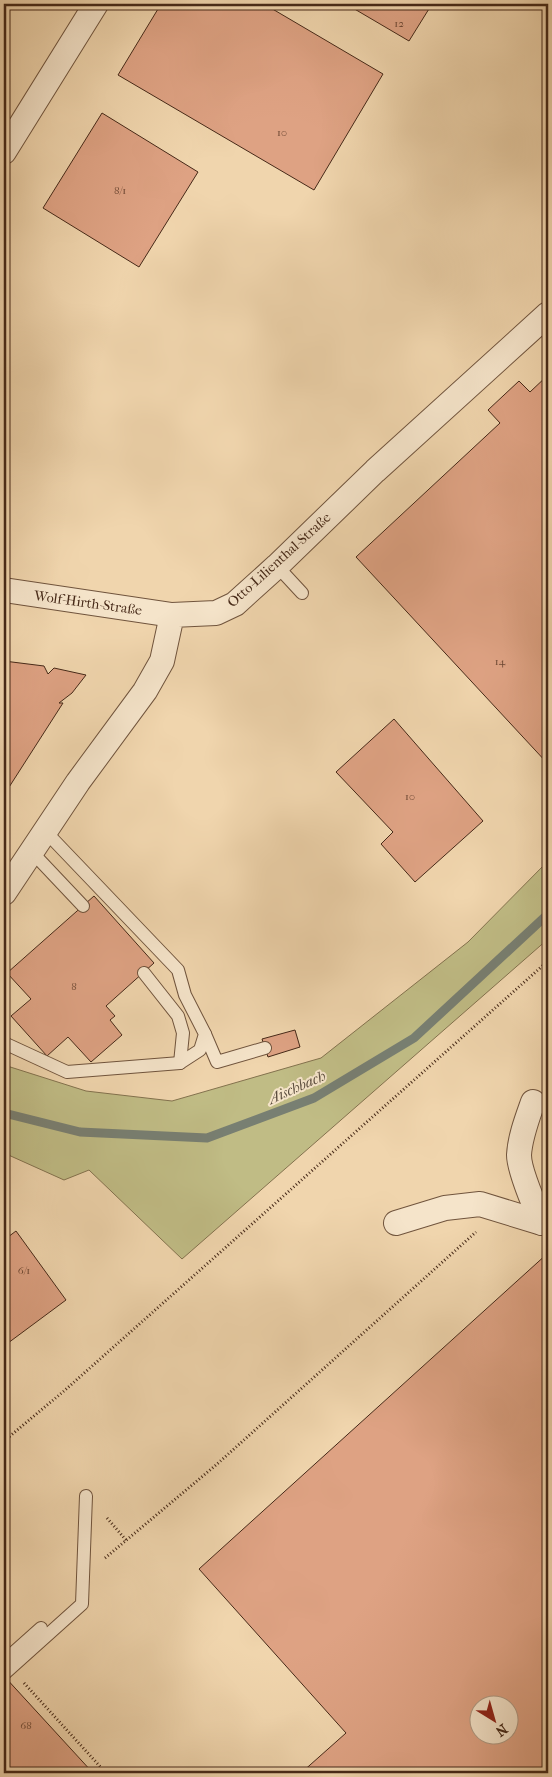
<svg xmlns="http://www.w3.org/2000/svg" width="552" height="1777" viewBox="0 0 552 1777" font-family="'IM FELL French Canon',serif">
	<rect width="100%" height="100%" fill="#f0d5ad"/>
	<filter id="stains"><feTurbulence type="fractalNoise" baseFrequency=".004" numOctaves="4"/><feColorMatrix values="0 0 0 0 .2 0 0 0 0 .09 0 0 0 0 .02 0 0 0 .5 -.17"/></filter>
	<radialGradient id="worn" r=".72"><stop offset=".6" stop-color="#630" stop-opacity="0"/><stop offset="1" stop-color="#630" stop-opacity=".3"/></radialGradient>
	<path fill="#c0bc85" stroke="#83724e" d="M548,861V939L182,1259L89,1170L64,1180L4,1153V1065L86,1091L172,1101L321,1058L468,942Z"/>
	<g fill="none" stroke-linecap="round" stroke-linejoin="round">
		<path stroke="#787f72" stroke-width="9" d="M4,1113L80,1132L207,1138L314,1098L414,1038L548,914"/>
	</g>
	<g fill="#dea283" stroke="#462918" fill-rule="evenodd">
		<path d="M161,4H264L383,74L314,190L118,75Z"/>
		<path d="M346,4H432L409,41Z"/>
		<path d="M102,113L198,172L139,267L43,208Z"/>
		<path d="M548,375V764L356,557L500,423L488,410L519,381L530,392Z"/>
		<path d="M4,661L44,666L48,674L54,668L86,675L72,693L59,703H63L4,795Z"/>
		<path d="M394,719L483,821L415,882L381,844L393,832L336,772Z"/>
		<path d="M94,896L154,963L106,1006L115,1016L110,1020L122,1035L91,1062L68,1037L47,1056L11,1016L31,999L7,973Z"/>
		<path d="M295,1030L300,1047L268,1057L262,1039Z"/>
		<path d="M16,1231L66,1300L4,1346V1240Z"/>
		<path d="M548,1253V1773H301L346,1733L199,1569ZM480,1704H510V1734H480Z"/>
		<path d="M4,1676L93,1773H4Z"/>
	</g>
	<g fill="none" stroke-linecap="round" stroke-linejoin="round">
		<defs>
			<g id="lane">
				<path d="M277,566L302,593"/>
				<path d="M31,851L83,906"/>
				<path d="M144,973L178,1016L183,1033L180,1063"/>
				<path d="M205,1034L217,1062L265,1048"/>
				<path d="M4,1043L67,1072L180,1063L200,1050L205,1034L185,995L178,970L45,831"/>
				<path d="M4,1661L41,1628"/>
				<path d="M4,1674L82,1604L86,1496"/>
			</g>
			<g id="street">
				<path d="M4,152L96,4"/>
				<path d="M4,590L172,615"/>
				<path d="M4,893L78,782L145,691L162,661L172,615L216,613L235,604L277,566L375,471L548,314"/>
				<path d="M533,1102C527,1119 520,1137 519,1155C519,1171 535,1207 542,1223"/>
				<path d="M396,1223L445,1208L480,1204L542,1223"/>
			</g>
		</defs>
		<use href="#lane" stroke="#70543d" stroke-width="14"/>
		<use href="#street" stroke="#70543d" stroke-width="26"/>
		<g stroke="#462918" stroke-width="3" stroke-dasharray="1 2.5" stroke-linecap="butt">
			<path d="M4,1441L64,1391L548,961"/>
			<path d="M107,1518L126,1540"/>
			<path d="M105,1558L216,1465L476,1232"/>
			<path d="M24,1683L106,1773"/>
		</g>
		<use href="#lane" stroke="#f5e4ca" stroke-width="12"/>
		<use href="#street" stroke="#f5e4ca" stroke-width="24"/>
	</g>
	<g text-anchor="middle" dominant-baseline="central" stroke-width="4" stroke-linejoin="round" paint-order="stroke">
		<g font-size="11" fill="#6c4733">
			<text x="399" y="23">12</text>
			<text x="282" y="132">10</text>
			<text x="120" y="190">8/1</text>
			<text x="500" y="661">14</text>
			<text x="410" y="796">10</text>
			<text x="74" y="986">8</text>
			<text x="24" y="1270">6/1</text>
			<text x="26" y="1725">68</text>
		</g>
		<g font-size="14" fill="#462918" stroke="#f5e4ca">
			<text transform="translate(279 560) rotate(-42)">Otto-Lilienthal-Straße</text>
			<text transform="translate(88 603) rotate(8)">Wolf-Hirth-Straße</text>
		</g>
		<g font-size="15" font-style="italic" fill="#5b4d3e" stroke="#f5e4ca">
			<text transform="translate(297 1087) rotate(-24)">Aischbach</text>
		</g>
	</g>
	<rect width="552" height="1777" fill="none" stroke="#f0d5ad" stroke-width="20"/>
	<rect x="5" y="5" width="542" height="1767" fill="none" stroke="#462918" stroke-width="2.5"/>
	<rect x="10" y="10" width="532" height="1757" fill="none" stroke="#462918"/>
	<g transform="translate(494 1720) rotate(143)"><circle r="24" fill="#f5e4ca" stroke="#af9983"/>
	<path d="M0-4L9 19L0 12L-9 19Z" fill="#8f2418"/>
	<text y="-8" font-size="14" font-weight="bold" text-anchor="middle" fill="#462918">N</text>
	</g>
	<rect width="100%" height="100%" filter="url(#stains)"/>
	<rect width="100%" height="100%" fill="url(#worn)"/>
</svg>
